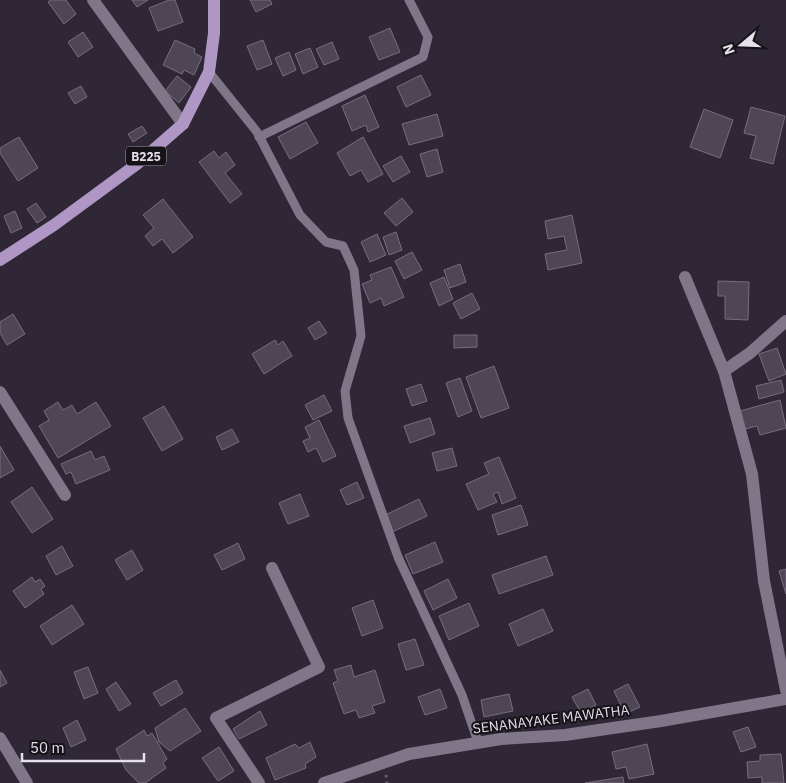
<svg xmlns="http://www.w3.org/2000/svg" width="786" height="783" viewBox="0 0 786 783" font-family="'IBM Plex Sans',sans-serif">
	<rect width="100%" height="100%" fill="#2f2736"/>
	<g fill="#4e4555" stroke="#766d7e">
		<path d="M51,0H66L76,14L64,24L48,2Z"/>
		<path d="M132,0H148L137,7Z"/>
		<path d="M169,0H175L183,22L158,31L149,8Z"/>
		<path d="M250,0H270L272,4L256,12Z"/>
		<path d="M390,28L400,52L379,60L369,37Z"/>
		<path d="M83,32L93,47L78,57L68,42Z"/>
		<path d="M175,40L195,49L194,53L202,57L194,75L184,70L182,74L163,65Z"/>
		<path d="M263,40L272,64L257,70L247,46Z"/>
		<path d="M332,42L339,59L324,65L316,49Z"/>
		<path d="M310,48L318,67L303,74L295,54Z"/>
		<path d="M289,52L296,70L283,76L275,58Z"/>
		<path d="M421,75L431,95L406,107L397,87Z"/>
		<path d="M177,76L191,87L179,103L165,91Z"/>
		<path d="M81,86L87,97L75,104L68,93Z"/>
		<path d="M365,95L379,127L368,132L366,125L352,131L342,106Z"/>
		<path d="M751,107L785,116L773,164L750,158L756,136L744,133Z"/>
		<path d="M704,109L733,120L720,158L690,147Z"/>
		<path d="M437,114L443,136L409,145L402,124Z"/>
		<path d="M306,122L318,143L290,159L278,137Z"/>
		<path d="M142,126L147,133L133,142L128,134Z"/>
		<path d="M19,137L38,168L18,181L0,153V148Z"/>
		<path d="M363,137L383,174L368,182L361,170L350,176L337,153Z"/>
		<path d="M437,149L443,172L427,177L420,154Z"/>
		<path d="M214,151L219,158L226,152L235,165L225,173L242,194L230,203L199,162Z"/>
		<path d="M401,156L410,172L393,182L383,166Z"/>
		<path d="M402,198L413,212L396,226L384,213Z"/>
		<path d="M163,199L193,237L173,253L162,239L153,246L145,236L154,228L143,215Z"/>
		<path d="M36,203L46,217L37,223L27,209Z"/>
		<path d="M15,211L22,228L11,233L4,216Z"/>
		<path d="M572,215L582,263L548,270L545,254L567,250L564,236L548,239L545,221Z"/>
		<path d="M396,232L402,250L389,255L383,237Z"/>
		<path d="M377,234L386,255L370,262L361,242Z"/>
		<path d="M412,252L422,270L404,279L395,261Z"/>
		<path d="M460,264L466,282L450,288L444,270Z"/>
		<path d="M391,267L404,297L384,306L381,298L370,303L362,284L372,280L370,275Z"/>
		<path d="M444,277L453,299L439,306L430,283Z"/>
		<path d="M718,281L749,282L748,320L725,319V296H718Z"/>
		<path d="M472,293L480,309L461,319L453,303Z"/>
		<path d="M13,314L25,334L7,345L0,333V322Z"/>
		<path d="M319,321L327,333L315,340L308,328Z"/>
		<path d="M454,335H477V347L454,348Z"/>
		<path d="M275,340L278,345L283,341L292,356L264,374L252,354Z"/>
		<path d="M777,348L786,374L769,381L759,354Z"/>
		<path d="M494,366L509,408L481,418L466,377Z"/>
		<path d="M460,378L472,411L458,417L446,383Z"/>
		<path d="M781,380L784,392L759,399L756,386Z"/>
		<path d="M421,384L427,401L412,406L406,389Z"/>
		<path d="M324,395L332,411L313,420L305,405Z"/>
		<path d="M780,400L786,428L760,435L757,426L745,429L740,411Z"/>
		<path d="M58,402L63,410L72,405L77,414L96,402L111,426L58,458L39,426L49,420L44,411Z"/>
		<path d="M164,406L183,439L162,451L143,418Z"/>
		<path d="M430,418L435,434L410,443L404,426Z"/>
		<path d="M319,420L336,456L323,462L316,448L308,452L303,441L310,438L305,427Z"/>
		<path d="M232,429L239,442L222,450L216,437Z"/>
		<path d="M0,446L14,470L0,478Z"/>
		<path d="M452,448L457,466L437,471L432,453Z"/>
		<path d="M91,451L95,460L104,456L110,470L76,484L71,472L66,474L61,464Z"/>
		<path d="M499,457L516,498L502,504L498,492L493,494L497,502L478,510L466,484L489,474L484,463Z"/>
		<path d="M357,482L364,498L347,505L340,490Z"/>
		<path d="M32,487L53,519L32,533L11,502Z"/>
		<path d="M300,494L309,516L288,524L279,503Z"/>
		<path d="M419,499L427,516L392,532L385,515Z"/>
		<path d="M521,505L528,525L498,535L492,515Z"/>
		<path d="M435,542L443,562L413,574L405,555Z"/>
		<path d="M238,543L245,559L222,570L214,555Z"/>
		<path d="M62,546L73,566L56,575L46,556Z"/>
		<path d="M132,550L143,570L127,580L115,560Z"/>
		<path d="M546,556L553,575L499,594L492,575Z"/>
		<path d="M786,569V594L779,571Z"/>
		<path d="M32,577L35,582L40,579L45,586L41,589L44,594L25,608L13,591Z"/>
		<path d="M448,579L457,598L433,610L424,591Z"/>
		<path d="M373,600L383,628L362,636L352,608Z"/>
		<path d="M469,603L479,626L449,640L439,616Z"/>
		<path d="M72,605L84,624L52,645L40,626Z"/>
		<path d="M543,609L553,631L518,646L509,624Z"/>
		<path d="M415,639L424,665L406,670L398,644Z"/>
		<path d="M351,665L354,677L375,670L385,702L372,706L375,713L359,718L356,710L344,714L333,683L338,681L334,670Z"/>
		<path d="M88,667L98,693L84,699L74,672Z"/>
		<path d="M0,670L7,683L0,687Z"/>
		<path d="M176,680L183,693L161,706L153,693Z"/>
		<path d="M116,682L131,704L119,711L106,689Z"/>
		<path d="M628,684L640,707L625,714L614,691Z"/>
		<path d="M440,689L447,708L425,715L418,697Z"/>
		<path d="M588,689L596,705L581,713L572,697Z"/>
		<path d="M509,694L513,711L484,717L481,700Z"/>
		<path d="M185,708L201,731L170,751L159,742L155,728Z"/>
		<path d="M260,711L267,725L239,739L233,729Z"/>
		<path d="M77,720L86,740L71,747L63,728Z"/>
		<path d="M748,727L756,747L741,752L733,732Z"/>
		<path d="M144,730L147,736L152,733L167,759L163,763L166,768L145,783H139L126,770L116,749Z"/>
		<path d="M310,742L316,757L305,764L306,768L275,780L266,758L295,744L299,748Z"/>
		<path d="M647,744L654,774L629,779L626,767L616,769L612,752Z"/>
		<path d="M219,747L234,771L218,781L202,758Z"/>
		<path d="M781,754L784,783H762V777L748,778L747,762L760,761V755Z"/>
		<path d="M623,777L624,783H585Z"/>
	</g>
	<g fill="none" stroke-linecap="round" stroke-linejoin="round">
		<path stroke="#68616e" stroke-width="3" stroke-dasharray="2.5 4" stroke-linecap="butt" d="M386,775L387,783"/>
		<g stroke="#7f7687" stroke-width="9">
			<path d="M209,72L257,132L300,215L326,242L343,246L354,270L361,336L345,391L348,418L398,557L462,695L478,742"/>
			<path d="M259,137L423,57L428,37L409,0"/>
		</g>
		<g stroke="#7f7687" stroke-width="12">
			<path d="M685,277L724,371L752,474L764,581L786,690"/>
			<path d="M724,371L750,353L786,321"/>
			<path d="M0,392L65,495"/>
			<path d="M0,738L27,783"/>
			<path d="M259,783L216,718L319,667L272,568"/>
			<path d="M324,783L409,754L501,739L565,735L661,721L786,699"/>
		</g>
		<path stroke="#7f7687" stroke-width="12" d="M93,0L183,124"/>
		<path stroke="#af96c5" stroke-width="12" d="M0,260L54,225L137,164L183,124L209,72L214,33V0"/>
	</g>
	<g text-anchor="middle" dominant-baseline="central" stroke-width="4" stroke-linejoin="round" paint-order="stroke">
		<rect fill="#151218" stroke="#a6a2aa" stroke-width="1" x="126" y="146.5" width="40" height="19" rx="4"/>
		<g font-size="12" font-weight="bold" fill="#e4dfe9">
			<text x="146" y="156">B225</text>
		</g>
		<g font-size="14" fill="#e4dfe9" stroke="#151218">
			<text transform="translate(551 719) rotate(-7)">SENANAYAKE MAWATHA</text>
		</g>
	</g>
	<g transform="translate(741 45) rotate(251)" stroke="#151218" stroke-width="4" paint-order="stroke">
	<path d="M0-4L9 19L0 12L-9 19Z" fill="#e4dfe9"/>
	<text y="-8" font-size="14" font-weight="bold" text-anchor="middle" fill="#e4dfe9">N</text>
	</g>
	<path d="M22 753v8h122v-8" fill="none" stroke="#e4dfe9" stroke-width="2.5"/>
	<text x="30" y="753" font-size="15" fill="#e4dfe9" stroke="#151218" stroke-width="4" paint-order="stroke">50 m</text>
</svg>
